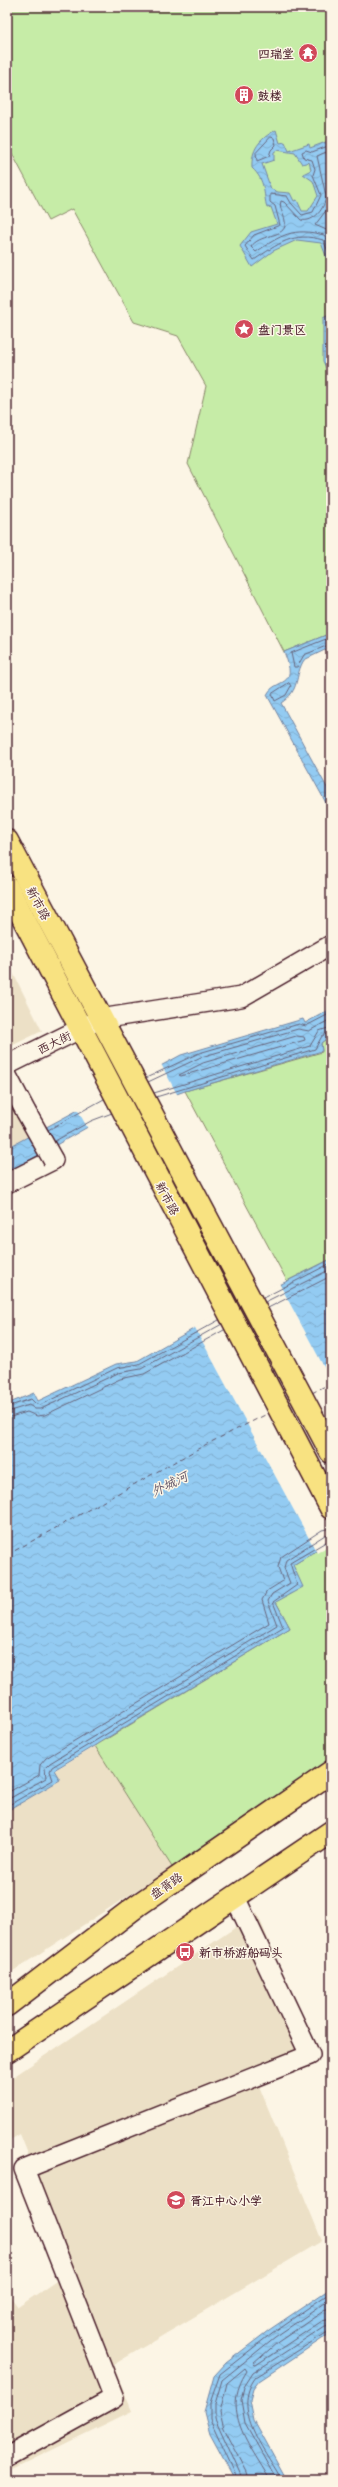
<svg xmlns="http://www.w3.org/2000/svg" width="338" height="2487" viewBox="0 0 338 2487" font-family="Mali,'LXGW WenKai TC',sans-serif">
	<defs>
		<pattern id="water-waves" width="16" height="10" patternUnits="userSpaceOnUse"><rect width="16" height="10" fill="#93cbf2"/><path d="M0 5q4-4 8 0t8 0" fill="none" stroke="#80aed0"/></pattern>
	</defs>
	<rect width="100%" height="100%" fill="#fcf5e5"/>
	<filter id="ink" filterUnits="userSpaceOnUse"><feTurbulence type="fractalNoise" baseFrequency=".025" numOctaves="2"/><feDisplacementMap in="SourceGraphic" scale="8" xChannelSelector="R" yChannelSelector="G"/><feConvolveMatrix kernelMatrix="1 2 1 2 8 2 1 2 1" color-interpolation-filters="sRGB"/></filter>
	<g filter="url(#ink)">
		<g fill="#ece0c6">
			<path d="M7,961L42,1031L7,1048Z"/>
			<path d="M7,1098H9L32,1135L7,1148Z"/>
			<path d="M95,1746L172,1867L7,1975V1811L60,1780L54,1771Z"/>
			<path d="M257,1913L316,2053L257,2081L322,2241L113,2365L132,2411L7,2472V2292L18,2307L74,2269L20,2134L7,2142V2081Z"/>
		</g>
		<g fill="#c6eca7" stroke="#888669">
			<path d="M7,7H331V633L284,652L188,464L206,386L178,336L134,322L72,209L48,221L7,144Z"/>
			<path d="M331,1035V1259L287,1281L185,1091L322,1052L321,1043Z"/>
			<path d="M331,1542V1758L172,1867L95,1746L290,1628L276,1602L293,1565Z"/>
		</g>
		<g fill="url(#water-waves)" stroke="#7686a2" fill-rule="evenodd">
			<path d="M276,130L280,143L285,142L289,151L309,144L310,148L331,140V281L326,272L331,269L321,243L297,240L273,251L252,267L240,246L251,232L277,224L271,207L267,208C263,193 266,181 252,168C251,150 259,139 276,130ZM277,150L295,153L302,164L309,162L311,170L303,174L313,181L318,196L308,211H302L297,200L294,201L290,193L278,192L271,189L262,164L274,160V152Z"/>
			<path d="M331,314V379L323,361V318Z"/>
			<path d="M331,633V647L304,660C294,676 301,690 281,703L331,795V812L267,695C275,677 300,690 284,652Z"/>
			<path d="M331,1009V1035L321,1043L322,1051L185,1091L93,1124L7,1173V1148L181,1055L303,1019L305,1023Z"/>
			<path d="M331,1259V1542L293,1565L303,1587L276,1602L290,1628L54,1770L60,1780L7,1811V1404L34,1393L38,1401L116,1364L137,1361L202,1324Z"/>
			<path d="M331,2288V2333L259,2381L253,2389L250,2400L254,2420L287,2480H235L210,2434L206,2420L204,2412L214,2376L226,2363L269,2330Z"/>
		</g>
		<g fill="#fcf5e5">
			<path d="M161,1064L178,1096L88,1129L76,1107Z"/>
			<path d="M279,1283L331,1380V1544L317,1553L194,1326Z"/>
		</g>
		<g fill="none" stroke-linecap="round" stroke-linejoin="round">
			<g stroke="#67647b" stroke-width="1">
				<path d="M271,137L274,138L276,145L271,150L269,156L257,161L256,153Z"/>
				<path d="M331,145L312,152L306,150L302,152L304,158L312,160L315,169L313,175L321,195L313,212L302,215L291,203L287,196L270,194V202L275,206L280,225L254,235L245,246L254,260C278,244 293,231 323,240L331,258"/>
				<path d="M331,150L317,156L326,196C325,208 314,223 301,220L284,202L281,201C278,209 287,218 285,226C282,238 259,234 251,247L256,252C281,235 293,227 324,235L331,244"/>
				<path d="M331,204L315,225L331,232"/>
				<path d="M331,319L327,322V360L331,369"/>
				<path d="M331,637L291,653L294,667H297L304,655L331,644"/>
				<path d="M289,683L291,686L286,695L275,701L272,694Z"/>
				<path d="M297,1036L304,1037L305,1040L181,1076L179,1075L203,1063Z"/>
				<path d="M146,1078L199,1053L299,1024L306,1026L331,1013"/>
				<path d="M148,1082L201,1057L298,1029L309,1031L331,1019"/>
				<path d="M154,1093L310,1046L319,1031L331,1027"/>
				<path d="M156,1097L315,1049L322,1036L331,1032"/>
				<path d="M48,1130L104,1099"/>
				<path d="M55,1141L91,1121L112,1113"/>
				<path d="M263,1298L331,1263"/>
				<path d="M265,1302L331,1269"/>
				<path d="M268,1308L331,1276"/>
				<path d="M7,1407L31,1399L36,1404L40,1405L117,1368L139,1364L219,1320"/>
				<path d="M7,1412L29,1405L35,1409H41L118,1373L141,1369L222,1324"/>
				<path d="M7,1418L27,1412L37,1416L45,1415L120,1379L144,1374L224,1330"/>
				<path d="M7,1793L39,1775L40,1765L46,1758L269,1623L262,1600L267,1591L283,1581L278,1567L281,1557L322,1530L331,1528"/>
				<path d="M7,1800L46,1778L45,1768L50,1763L277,1625L268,1601L272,1594L290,1583L284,1568L286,1560L325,1535L331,1534"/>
				<path d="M7,1806L53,1780L50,1771L52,1767L283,1627L273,1602L297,1585L290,1563L331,1539"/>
				<path d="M331,2306L278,2342L253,2364L256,2365L322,2321L331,2319"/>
				<path d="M238,2480L210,2419V2403L220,2374L272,2333L331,2292"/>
				<path d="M243,2480L215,2418V2404L222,2380L275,2337L331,2299"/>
				<path d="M249,2480L247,2472L224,2428L220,2412L227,2383L245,2368L247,2371C220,2412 249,2443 270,2480"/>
				<path d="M277,2480L245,2423L241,2400L244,2387L253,2373L325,2326L331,2325"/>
				<path d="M282,2480C266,2451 230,2410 256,2377L331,2330"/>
			</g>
			<g stroke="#605367" stroke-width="1" stroke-dasharray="5 4" stroke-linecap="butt">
				<path d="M312,1393L331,1383"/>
				<path d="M7,1555L205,1445L269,1413"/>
			</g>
			<defs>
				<g id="minor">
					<path d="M7,1065L100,1019L241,997L331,945"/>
					<path d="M7,1076L26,1112"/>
					<path d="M7,1183L53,1160"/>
					<path d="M7,2457L114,2398L24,2169L310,2055L235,1897"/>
				</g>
				<g id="major">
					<path d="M7,841L331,1452"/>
					<path d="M7,887L331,1508"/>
					<path d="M7,2005L138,1905L331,1772"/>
					<path d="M7,2051L331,1832"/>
				</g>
			</defs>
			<use href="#minor" stroke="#4a1f2b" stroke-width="22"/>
			<use href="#major" stroke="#4a1f2b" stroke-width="25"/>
			<use href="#minor" stroke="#fcf5e5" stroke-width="19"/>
			<use href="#major" stroke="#f8e281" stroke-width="22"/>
			<defs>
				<path id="minor-bridge" d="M26,1112L53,1160"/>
			</defs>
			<use href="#minor-bridge" stroke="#4a1f2b" stroke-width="22" stroke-linecap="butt"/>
			<use href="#minor-bridge" stroke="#fcf5e5" stroke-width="19"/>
		</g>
	</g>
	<defs>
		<symbol id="temple-disc" viewBox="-11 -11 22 22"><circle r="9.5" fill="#d1495b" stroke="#fcf5e5"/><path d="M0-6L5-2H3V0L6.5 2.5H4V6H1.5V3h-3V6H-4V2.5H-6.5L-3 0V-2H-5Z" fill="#fff"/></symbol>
		<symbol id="building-disc" viewBox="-11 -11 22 22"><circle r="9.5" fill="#d1495b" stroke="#fcf5e5"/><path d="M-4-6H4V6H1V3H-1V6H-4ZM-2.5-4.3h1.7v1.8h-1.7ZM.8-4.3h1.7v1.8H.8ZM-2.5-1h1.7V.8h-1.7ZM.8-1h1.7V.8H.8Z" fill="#fff"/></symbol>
		<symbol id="sight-disc" viewBox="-11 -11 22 22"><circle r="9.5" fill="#d1495b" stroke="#fcf5e5"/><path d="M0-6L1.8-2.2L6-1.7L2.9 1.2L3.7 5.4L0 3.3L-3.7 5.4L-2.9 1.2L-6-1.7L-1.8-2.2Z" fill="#fff"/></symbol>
		<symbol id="bus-disc" viewBox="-11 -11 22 22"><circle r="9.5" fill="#d1495b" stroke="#fcf5e5"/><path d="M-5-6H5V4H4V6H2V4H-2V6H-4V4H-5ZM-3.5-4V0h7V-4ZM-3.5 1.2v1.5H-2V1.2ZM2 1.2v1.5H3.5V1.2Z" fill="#fff"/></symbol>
		<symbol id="school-disc" viewBox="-11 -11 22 22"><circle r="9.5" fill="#d1495b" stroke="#fcf5e5"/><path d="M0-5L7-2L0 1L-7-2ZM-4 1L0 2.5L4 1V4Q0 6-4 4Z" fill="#fff"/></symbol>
	</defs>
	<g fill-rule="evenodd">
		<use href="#temple-disc" x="297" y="42" width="22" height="22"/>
		<use href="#building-disc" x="233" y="84" width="22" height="22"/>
		<use href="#sight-disc" x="233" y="318" width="22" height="22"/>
		<use href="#bus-disc" x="174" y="1941" width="22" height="22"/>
		<use href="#school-disc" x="165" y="2189" width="22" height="22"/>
	</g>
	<g text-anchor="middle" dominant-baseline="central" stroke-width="3" stroke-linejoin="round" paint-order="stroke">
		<g font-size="12" font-weight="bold" fill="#4a1f2b" stroke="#fcf5e5" text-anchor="start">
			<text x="294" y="53" text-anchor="end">四瑞堂</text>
			<text x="258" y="95">鼓楼</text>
			<text x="258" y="329">盘门景区</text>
			<text x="199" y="1952">新市桥游船码头</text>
			<text x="190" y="2200">胥江中心小学</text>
		</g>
		<g font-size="12" fill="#4a1f2b" stroke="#fcf5e5">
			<text transform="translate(39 903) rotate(62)">新市路</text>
			<text transform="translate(54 1042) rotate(-26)">西大街</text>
			<text transform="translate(168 1198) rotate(62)">新市路</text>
			<text transform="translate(166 1885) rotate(-35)">盘胥路</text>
		</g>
		<g font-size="13" font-style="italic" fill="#605367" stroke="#fcf5e5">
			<text transform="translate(169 1483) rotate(-26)">外城河</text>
		</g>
	</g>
	<rect width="338" height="2487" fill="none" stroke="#fcf5e5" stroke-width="24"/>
	<rect x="12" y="12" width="314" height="2463" fill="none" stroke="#4a1f2b" stroke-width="1.5" filter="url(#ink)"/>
</svg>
